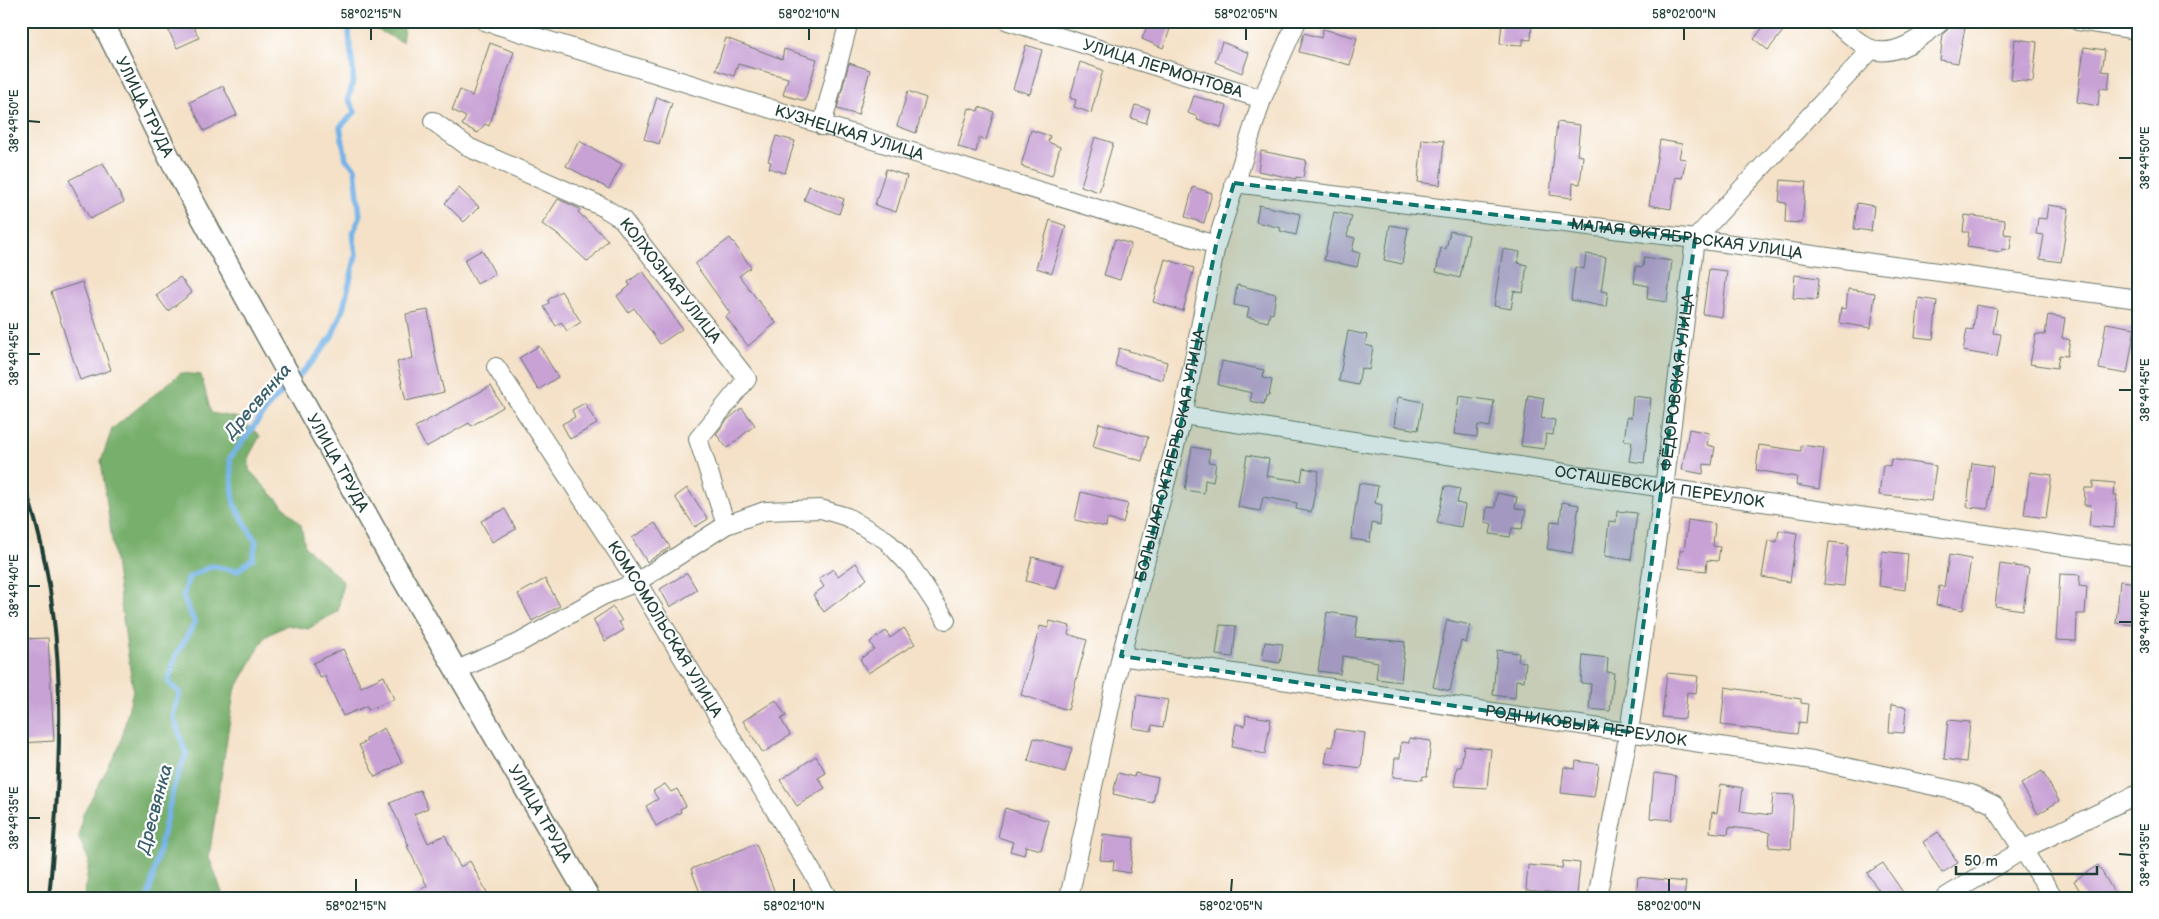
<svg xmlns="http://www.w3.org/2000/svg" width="2159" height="919" viewBox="0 0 2159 919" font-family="'Balsamiq Sans',sans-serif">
	<rect width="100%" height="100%" fill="#fff"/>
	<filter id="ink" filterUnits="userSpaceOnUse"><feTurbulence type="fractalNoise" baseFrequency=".02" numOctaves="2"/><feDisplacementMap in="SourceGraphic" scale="10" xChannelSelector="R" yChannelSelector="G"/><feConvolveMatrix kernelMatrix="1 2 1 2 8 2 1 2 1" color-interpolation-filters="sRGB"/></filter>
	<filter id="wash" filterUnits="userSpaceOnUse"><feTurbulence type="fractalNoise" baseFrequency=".0096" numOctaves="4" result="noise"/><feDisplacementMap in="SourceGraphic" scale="20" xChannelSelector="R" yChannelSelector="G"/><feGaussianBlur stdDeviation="1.12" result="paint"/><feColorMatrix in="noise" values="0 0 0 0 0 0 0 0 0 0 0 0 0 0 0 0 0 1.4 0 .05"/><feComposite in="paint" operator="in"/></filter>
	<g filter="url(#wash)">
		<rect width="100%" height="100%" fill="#f4e1c7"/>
		<g fill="#77af6c" stroke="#4b7650">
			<path d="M360,21H405L402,42Z"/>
			<path d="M181,373L201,375L211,413L239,418L260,436L249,456V470L301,525L305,547L343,581L338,611L308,629L287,625L265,637L234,692L209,857L224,898H84L89,861L79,838L82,816L120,745L133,690L101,461L112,429Z"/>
		</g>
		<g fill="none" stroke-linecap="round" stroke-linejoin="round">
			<g stroke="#74b3e7" stroke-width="5.5">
				<path d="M296,379L314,360L332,336L343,309L356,255L353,233L360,217L355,168L346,159L340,127L355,112L348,98C361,67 345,53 350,21"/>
				<path d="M148,898L174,786L186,754L173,715L180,693L168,682L176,655L195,623L183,597L189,577L212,566L237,571L253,558L256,542L234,504L230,458L272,402L289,385"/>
			</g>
		</g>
		<g id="blocks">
			<g fill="#c8a1d5">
				<path d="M164,21H191L199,38L177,48Z"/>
				<path d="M1149,21H1173L1163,48L1142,39Z"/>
				<path d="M1502,21H1532L1531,40L1523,39V45L1500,44Z"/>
				<path d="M1768,21H1791L1768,50L1754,39Z"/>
				<path d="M1951,26L1965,28L1958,63L1940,60L1943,34Z"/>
				<path d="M1323,29L1357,38L1350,65L1299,52L1304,33L1321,38Z"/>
				<path d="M726,38L782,59L784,49L817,59L805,101L783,95L788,78L738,64L734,76L716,70Z"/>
				<path d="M2015,39L2037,42L2033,82L2011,80Z"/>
				<path d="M1222,42L1249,53L1242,73L1215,62Z"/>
				<path d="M490,43L514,52L489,126L485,124L478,133L462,125L466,117L452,110L460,90L472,96Z"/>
				<path d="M1026,45L1042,50L1030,94L1013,89Z"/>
				<path d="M2084,47L2105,50L2102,71L2110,72L2108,89L2100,88L2098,106L2077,102Z"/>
				<path d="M1080,62L1103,70L1091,113L1074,107L1076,100L1070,98Z"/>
				<path d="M849,63L870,70L858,115L837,109Z"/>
				<path d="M223,86L237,115L204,131L190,102Z"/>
				<path d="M908,91L926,98L916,133L897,126Z"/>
				<path d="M1194,96L1227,106L1221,127L1197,120L1198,117L1188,113Z"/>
				<path d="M657,97L672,103L659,144L644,139Z"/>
				<path d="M1135,105L1150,109L1146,123L1131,118Z"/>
				<path d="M979,107L994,112L986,140L979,138L976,152L958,147L969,108L978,111Z"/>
				<path d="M1557,122L1580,125L1577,155L1583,156L1580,184L1573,183L1572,198L1550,195Z"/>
				<path d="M1031,130L1050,136L1048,142L1060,147L1052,176L1021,166Z"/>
				<path d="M776,136L795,141L785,173L769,168L771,162L768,161Z"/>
				<path d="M1095,137L1113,143L1099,192L1081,186Z"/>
				<path d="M1422,139L1444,141L1440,185L1418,182Z"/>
				<path d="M1660,140L1682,144L1679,158L1686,159L1682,178L1676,177L1671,209L1649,205Z"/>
				<path d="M579,141L622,164L609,189L566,166Z"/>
				<path d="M1261,151L1306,160L1303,178L1296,177V179L1258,171Z"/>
				<path d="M103,163L124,202L90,219L69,180Z"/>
				<path d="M886,169L907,176L896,212L875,205Z"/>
				<path d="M1781,180L1806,182L1802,223L1785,222L1786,203L1779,202Z"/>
				<path d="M809,186L844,199L839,214L804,200Z"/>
				<path d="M1193,187L1212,193L1204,223L1185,217Z"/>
				<path d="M459,188L479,207L464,222L445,203Z"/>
				<path d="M558,199L580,209L578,212L608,240L588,262L561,237L542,224Z"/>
				<path d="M1857,203L1874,206L1871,231L1854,229Z"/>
				<path d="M1259,205L1300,214L1296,235L1280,231L1281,228L1256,222Z"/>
				<path d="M2048,205L2069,208L2061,262L2040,259L2044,235L2036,234L2038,218L2046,219Z"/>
				<path d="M1334,212L1352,216L1347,236L1355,238L1352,251L1360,253L1357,267L1324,260Z"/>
				<path d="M1965,215L2005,220L2004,234L2012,235L2010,250L2002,249L2001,252L1967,247L1969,232H1963Z"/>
				<path d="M1050,220L1066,226L1052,273L1036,268Z"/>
				<path d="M1390,225L1408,228L1402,264L1384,260Z"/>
				<path d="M1450,231L1469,235L1460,278L1436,272L1441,248L1446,249Z"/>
				<path d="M730,238L751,267L739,276L776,323L748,346L726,317L730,313L695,264Z"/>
				<path d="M1115,239L1131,244L1120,280L1104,275Z"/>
				<path d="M1503,249L1520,252L1518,263L1527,265L1523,293L1514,291L1511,309L1494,306Z"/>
				<path d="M482,250L495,274L477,284L464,260Z"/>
				<path d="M1586,254L1606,257L1601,291L1608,292L1606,307L1571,300L1575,267L1584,269Z"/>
				<path d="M1644,257L1672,261L1667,302L1647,299L1648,286L1634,283L1636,266L1643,267Z"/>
				<path d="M1165,259L1194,268L1183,311L1153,302Z"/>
				<path d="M1709,269L1727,271L1722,317L1703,314Z"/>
				<path d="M643,271L682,329L660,344L634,308L628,312L617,296L630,286L628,282Z"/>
				<path d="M1795,275L1819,278L1817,300L1793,298Z"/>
				<path d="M180,277L192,293L168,311L156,295Z"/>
				<path d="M82,282L111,370L80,380L51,292Z"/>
				<path d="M1237,285L1276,294L1273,314L1270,313L1268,322L1247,317L1249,308L1234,305Z"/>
				<path d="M1848,289L1875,293L1871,328L1839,323L1841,308L1846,309Z"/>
				<path d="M561,291L581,322L567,331L561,322L556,326L544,307L549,303L548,300Z"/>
				<path d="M1919,298L1937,301L1933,339L1915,337Z"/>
				<path d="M1976,305L1997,309L1993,333L2001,334L1997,357L1963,351L1967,329L1973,330Z"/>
				<path d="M428,310L436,360L444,392L406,401L397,362L413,358L406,314Z"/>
				<path d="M2048,315L2065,318L2062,338L2070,340L2067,356L2059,355L2057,368L2030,364L2036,334L2045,335Z"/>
				<path d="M2106,323L2135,328L2127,374L2099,369Z"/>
				<path d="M1348,331L1367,335L1365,345L1373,347L1369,370L1361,368L1358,385L1339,381Z"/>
				<path d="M539,346L558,377L538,390L519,358Z"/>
				<path d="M1119,348L1167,362L1163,380L1115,366Z"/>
				<path d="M1222,361L1264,370L1263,378L1272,380L1269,396H1266L1264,404L1250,401L1252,393L1218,385Z"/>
				<path d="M491,386L503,407L471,426L469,423L426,447L415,427Z"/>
				<path d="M1528,395L1544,398L1541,418L1555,420L1553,435L1546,434L1544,449L1521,446Z"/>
				<path d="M1459,396L1494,401L1490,427L1478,425L1477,437L1454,434Z"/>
				<path d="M1633,396L1651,398L1644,463L1629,461L1632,442L1624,441L1627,417L1631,418Z"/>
				<path d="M1398,397L1423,402L1418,430L1394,426Z"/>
				<path d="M585,403L597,424L570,439L562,424L575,417L572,410Z"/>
				<path d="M742,408L755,425L727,448L716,434L727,420Z"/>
				<path d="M1099,423L1148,437L1142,461L1093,447Z"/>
				<path d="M1689,429L1709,433L1707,445L1715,447L1712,465L1704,464L1703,474L1682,470Z"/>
				<path d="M1759,445L1801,451V445L1824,448L1819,489L1796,485L1797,477L1756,470Z"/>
				<path d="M1192,447L1210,450L1208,462L1216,463L1213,482L1205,480L1204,493L1185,490Z"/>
				<path d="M1247,455L1269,459L1266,476L1301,481L1303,468L1319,471L1311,512L1296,509L1297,503L1263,497L1260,511L1238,507Z"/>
				<path d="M1891,459L1936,466L1931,501L1879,495L1883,465L1890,466Z"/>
				<path d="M1972,463L1993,466L1988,509L1967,507Z"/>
				<path d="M2030,472L2052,475L2046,518L2024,515Z"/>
				<path d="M2093,481L2115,483L2114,495H2117L2114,528L2089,526L2091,505H2084L2085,488H2093Z"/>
				<path d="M1359,483L1378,486L1375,503L1382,505L1380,525L1372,523L1370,542L1351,539Z"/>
				<path d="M1445,486L1460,489L1457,503L1465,505L1461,527L1437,523Z"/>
				<path d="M687,488L708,519L695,527L675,497Z"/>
				<path d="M1081,492L1128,504L1123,523L1107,519L1106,527L1075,520Z"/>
				<path d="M1497,493L1517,497L1515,508L1526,510L1522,529L1512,528L1510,537L1490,534L1492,524L1485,522L1487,507L1495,508Z"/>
				<path d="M1562,502L1579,505L1572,553L1547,549L1551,521L1560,522Z"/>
				<path d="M505,509L516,529L492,542L481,521Z"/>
				<path d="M1617,511L1637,513L1631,560L1605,556L1609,521L1616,522Z"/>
				<path d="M1688,520L1715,524L1713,546L1720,547L1718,561L1707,560L1706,571L1679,568L1680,550H1684Z"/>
				<path d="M655,523L670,547L647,562L632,538Z"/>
				<path d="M1779,530L1797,533L1790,582L1762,577L1768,540L1777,542Z"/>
				<path d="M1829,542L1848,544L1844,586L1824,584Z"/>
				<path d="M1882,551L1908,554L1905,590L1879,586Z"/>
				<path d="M1949,555L1971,559L1963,610L1936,605L1939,586L1944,587Z"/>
				<path d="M1032,557L1063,565L1056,589L1026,581Z"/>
				<path d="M856,563L867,579L824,612L813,595L824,587L819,579L833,569L838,576Z"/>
				<path d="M2000,564L2029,568L2023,610L1995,606Z"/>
				<path d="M687,573L697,590L670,607L660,589Z"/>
				<path d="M2060,574L2080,575L2079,586L2087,587L2085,614H2077L2076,641L2056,640Z"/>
				<path d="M545,579L560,606L532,621L518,594Z"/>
				<path d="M2120,581L2138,583V612H2136L2134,625L2116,623Z"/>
				<path d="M613,607L622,621L619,622L624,630L605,641L593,620Z"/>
				<path d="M1327,612L1358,617L1355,637L1405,642L1401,682L1376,679L1378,662L1343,656L1340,674L1318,671Z"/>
				<path d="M1447,620L1470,625L1466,643L1461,641L1450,691L1433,687Z"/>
				<path d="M1050,621L1070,626L1068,634L1087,640L1068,710L1021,695L1040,626L1048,628Z"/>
				<path d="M1220,625L1236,626L1233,657L1216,655Z"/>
				<path d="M904,628L915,644L868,673L860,659L874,649L870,642L886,631L890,638Z"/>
				<path d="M48,638L54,741L21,743V639Z"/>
				<path d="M1265,642L1283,644L1280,663L1262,660Z"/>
				<path d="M343,649L361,687L384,676L394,699L368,710L367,706L343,716L325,676L320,678L313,663Z"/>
				<path d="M1497,650L1519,653L1518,661L1526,662L1524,681L1516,680L1515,698L1493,695Z"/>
				<path d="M1583,655L1608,658L1607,672L1614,673L1610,711L1589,709L1591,684L1581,683Z"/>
				<path d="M1667,673L1698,676L1696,693L1687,692L1685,719L1662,717Z"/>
				<path d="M1725,687L1801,699V703L1808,704L1806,723L1799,722L1797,734L1721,725Z"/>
				<path d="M1137,695L1168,700L1163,727L1152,725L1151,731L1133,728Z"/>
				<path d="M776,700L786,716L781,719L790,735L763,753L743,721Z"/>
				<path d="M1891,705L1906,707L1904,733L1889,732Z"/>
				<path d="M1246,715L1271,719L1265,754L1232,747L1236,724L1245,726Z"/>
				<path d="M1948,720L1970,722L1966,762L1944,759Z"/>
				<path d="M384,728L402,763L375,777L359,745L367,741L366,738Z"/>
				<path d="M1335,729L1365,733L1361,768L1325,763L1328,746L1333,747Z"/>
				<path d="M1034,738L1072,748L1065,772L1028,761Z"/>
				<path d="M1409,738L1431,741L1427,776H1423L1422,780L1393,777L1395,758H1400L1401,742L1409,743Z"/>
				<path d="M1464,746L1491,749L1487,788L1454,786L1457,767H1461Z"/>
				<path d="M816,756L826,773L818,778L825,788L797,806L780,780Z"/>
				<path d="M1576,761L1599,764L1594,797L1561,793L1564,767L1575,769Z"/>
				<path d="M2042,771L2059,801L2038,814L2021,784Z"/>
				<path d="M1118,773L1134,777L1135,773L1158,778L1153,803L1113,794Z"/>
				<path d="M1654,773L1676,776L1672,820L1650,818Z"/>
				<path d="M665,784L671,792L677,789L686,806L680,809L681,812L656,826L646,806L658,799L653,791Z"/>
				<path d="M1721,784L1743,788L1740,811L1771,815L1773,794L1794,795L1791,849L1769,847L1770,833L1764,831L1729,827L1728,834L1710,832L1712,812L1717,813Z"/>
				<path d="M420,790L428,808L414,814L428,843L445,835L460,867L470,861L490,898H406L427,886L407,846H409L390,803Z"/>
				<path d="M1005,808L1049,821L1041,850L1026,846L1024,855L1010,851L1013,842L998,837Z"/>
				<path d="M1938,832L1958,863L1942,873L1923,842Z"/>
				<path d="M1103,834L1134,838L1130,873L1113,870L1114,861L1100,860Z"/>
				<path d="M756,844L777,898H702L691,869Z"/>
				<path d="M1563,861L1580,863L1577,895L1526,890L1528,865L1562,868Z"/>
				<path d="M1883,863L1889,872L1907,898H1884L1867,873Z"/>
				<path d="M2098,865L2111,887L2117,898H2084L2074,881Z"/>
				<path d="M1638,877L1686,882L1684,898H1636Z"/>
			</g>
		</g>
	</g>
	<g filter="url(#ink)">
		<use href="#blocks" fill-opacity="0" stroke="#6a7667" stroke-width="1"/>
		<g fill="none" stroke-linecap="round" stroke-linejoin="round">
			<defs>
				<g id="minor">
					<path id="s1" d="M484,21L1216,245"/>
					<path id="s2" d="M1008,21L1262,99"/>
					<path d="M1832,21C1844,30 1858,43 1871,49C1895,59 1925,35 1942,21"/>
					<path d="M2078,21L2138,30"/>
					<path id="s3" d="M433,121L470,148L601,206L622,219L747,379L698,439L726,525"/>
					<path d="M822,126L849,21"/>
					<path id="s4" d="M1234,183L1695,239L2138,299"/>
					<path id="s5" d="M496,367L637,582L828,898"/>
					<path id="s6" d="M1183,415L1664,488L2138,556"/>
					<path id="s7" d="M1121,656L1813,760L1971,794L1994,805L2054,898"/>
					<path d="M457,670L519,643L602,596L637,582L726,525L765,511L821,509L847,517L886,540L912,568L946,620"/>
					<path id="s8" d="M1069,898L1121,656L1183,415L1216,245L1262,99L1297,21"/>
					<path id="s9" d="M1597,898L1629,732L1664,488L1695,239L1872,49"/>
					<path d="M1944,898L2024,849L2138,794"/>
				</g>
				<g id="tertiary">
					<path id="s10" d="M102,21L169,157L245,296L385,548L589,898"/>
				</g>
			</defs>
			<use href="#minor" stroke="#6a7667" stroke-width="20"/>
			<use href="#tertiary" stroke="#6a7667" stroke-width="24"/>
			<use href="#minor" stroke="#fff" stroke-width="18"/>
			<use href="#tertiary" stroke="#fff" stroke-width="21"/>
			<path stroke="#1f3d34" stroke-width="4" d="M21,476C71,612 62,756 49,898"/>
		</g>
	</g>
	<path fill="#0f766e" fill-opacity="0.2" stroke="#0f766e" stroke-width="4" stroke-dasharray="10 6" stroke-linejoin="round" d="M1234,183L1695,239L1629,732L1121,656L1183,415L1216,245Z"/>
	<path fill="none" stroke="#1f3d34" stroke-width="2" d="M371,40V28M809,40V28M1246,40V28M1684,40V28M28,121L40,122M2119,158H2132M28,354H40M2119,390H2132M28,586H40M2119,622H2132M28,818H40M2119,854L2132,855M356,892V879M794,892V879M1231,892L1232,879M1669,892V879"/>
	<g text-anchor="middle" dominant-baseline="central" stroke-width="4.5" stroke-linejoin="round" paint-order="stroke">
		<g font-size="16" fill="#1f3d34" stroke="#fff">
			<text stroke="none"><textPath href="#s2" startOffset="162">УЛИЦА ЛЕРМОНТОВА</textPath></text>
			<text stroke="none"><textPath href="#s10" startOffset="96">УЛИЦА ТРУДА</textPath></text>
			<text stroke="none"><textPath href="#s1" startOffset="382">КУЗНЕЦКАЯ УЛИЦА</textPath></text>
			<text stroke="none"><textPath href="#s4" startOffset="456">МАЛАЯ ОКТЯБРЬСКАЯ УЛИЦА</textPath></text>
			<text stroke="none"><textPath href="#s3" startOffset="292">КОЛХОЗНАЯ УЛИЦА</textPath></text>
			<text stroke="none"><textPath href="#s9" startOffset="522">ФЁДОРОВСКАЯ УЛИЦА</textPath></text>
			<text stroke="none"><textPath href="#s8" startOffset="454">БОЛЬШАЯ ОКТЯБРЬСКАЯ УЛИЦА</textPath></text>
			<text stroke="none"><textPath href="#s10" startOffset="501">УЛИЦА ТРУДА</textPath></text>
			<text stroke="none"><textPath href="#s6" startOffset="482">ОСТАШЕВСКИЙ ПЕРЕУЛОК</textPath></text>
			<text stroke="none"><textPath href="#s5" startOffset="312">КОМСОМОЛЬСКАЯ УЛИЦА</textPath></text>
			<text stroke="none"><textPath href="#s7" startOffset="470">РОДНИКОВЫЙ ПЕРЕУЛОК</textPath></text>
			<text stroke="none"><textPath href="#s10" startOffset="906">УЛИЦА ТРУДА</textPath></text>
		</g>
		<g font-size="18" font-style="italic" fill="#39606a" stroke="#fff">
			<text transform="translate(258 401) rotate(-49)">Дресвянка</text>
			<text transform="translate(155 809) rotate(-75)">Дресвянка</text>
		</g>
	</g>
	<rect width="2159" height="919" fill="none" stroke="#fff" stroke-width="55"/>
	<path d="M1956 866v8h141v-8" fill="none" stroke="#1f3d34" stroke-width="2.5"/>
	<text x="1964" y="866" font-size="15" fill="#1f3d34" stroke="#ffffff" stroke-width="4" paint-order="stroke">50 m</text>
	<rect x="28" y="28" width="2104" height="864" fill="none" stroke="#1f3d34" stroke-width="2"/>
	<g font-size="12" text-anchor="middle" fill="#1f3d34">
		<text x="371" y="18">58°02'15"N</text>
		<text x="809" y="18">58°02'10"N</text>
		<text x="1246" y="18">58°02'05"N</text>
		<text x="1684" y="18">58°02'00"N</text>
		<text transform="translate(14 121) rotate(-90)" y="4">38°49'50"E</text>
		<text transform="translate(2145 158) rotate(-90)" y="4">38°49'50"E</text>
		<text transform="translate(14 354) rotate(-90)" y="4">38°49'45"E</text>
		<text transform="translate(2145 390) rotate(-90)" y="4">38°49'45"E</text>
		<text transform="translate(14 586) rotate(-90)" y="4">38°49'40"E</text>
		<text transform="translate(2145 622) rotate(-90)" y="4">38°49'40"E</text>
		<text transform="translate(14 818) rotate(-90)" y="4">38°49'35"E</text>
		<text transform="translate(2145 855) rotate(-90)" y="4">38°49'35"E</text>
		<text x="356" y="910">58°02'15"N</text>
		<text x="794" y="910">58°02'10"N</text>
		<text x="1231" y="910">58°02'05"N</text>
		<text x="1669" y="910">58°02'00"N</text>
	</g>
</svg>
